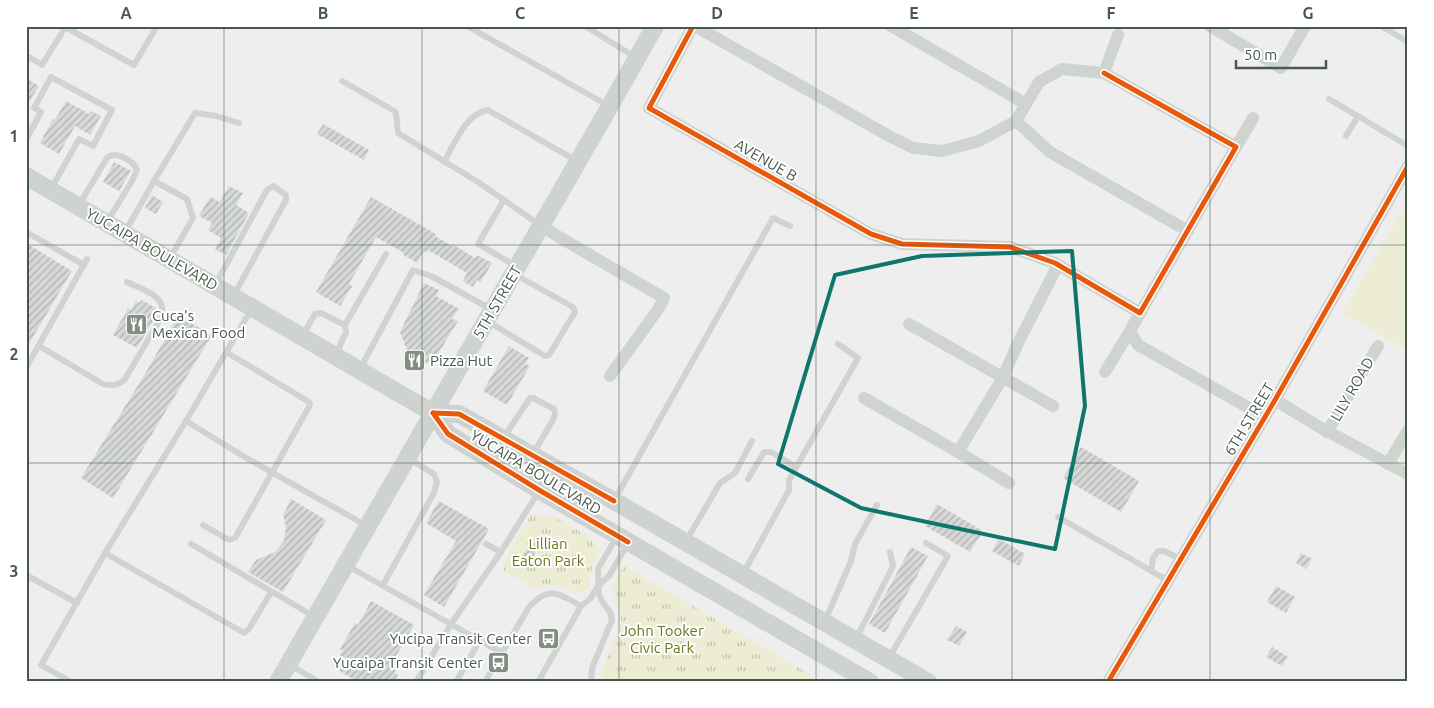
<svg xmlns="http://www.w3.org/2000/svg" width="1434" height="708" viewBox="0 0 1434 708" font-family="Ubuntu,sans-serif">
	<defs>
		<pattern id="park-tufts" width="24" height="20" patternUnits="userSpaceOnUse" patternTransform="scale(1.25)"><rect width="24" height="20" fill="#edecd4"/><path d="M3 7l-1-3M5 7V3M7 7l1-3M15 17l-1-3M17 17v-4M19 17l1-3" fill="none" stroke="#c2c2ae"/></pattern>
		<pattern id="building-hatch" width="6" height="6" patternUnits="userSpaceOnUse" patternTransform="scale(1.25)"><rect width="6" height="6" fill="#d6d9d7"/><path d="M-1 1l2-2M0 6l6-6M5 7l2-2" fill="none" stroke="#afb3b0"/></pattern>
	</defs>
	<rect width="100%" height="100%" fill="#efeeef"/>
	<g fill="url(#park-tufts)">
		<path d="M531,514L538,516H553L591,538L595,547L599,549V555L592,567L589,587L584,593L575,594C562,586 550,581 536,589L504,571L502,567L503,564Z"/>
		<path d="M627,565L630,569L823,682H602L601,672L621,624C622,614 618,610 615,601C610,588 615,573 627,565Z"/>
	</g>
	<path fill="#edecd4" d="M1408,200V351L1342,313Z"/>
	<g fill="url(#building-hatch)">
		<path d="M26,78L39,86L26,107Z"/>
		<path d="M66,101L89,114L91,111L101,116L90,135L75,126L59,154L40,143L53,119L55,120Z"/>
		<path d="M323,124L369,150L364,160L317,134Z"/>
		<path d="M114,162L131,171L119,191L103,182Z"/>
		<path d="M229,186L243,193L236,205L249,213L226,255L215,249L221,238L208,230L212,223L199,216L210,197L220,202Z"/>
		<path d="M152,195L163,202L156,214L145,208Z"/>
		<path d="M371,197L436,234L435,236L452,246L454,245L475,258L477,255L492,263L480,283L477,280L473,287L463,281L467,273L428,250L426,253L424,251L417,263L402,254L404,253L376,237L349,284L352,286L340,306L316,292Z"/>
		<path d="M26,243L72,271L26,349Z"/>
		<path d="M424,283L439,290L436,296L459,309L452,319L458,321L433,362L413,366L400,332Z"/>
		<path d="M142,300L156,308L154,312L157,314L137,348L113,335L128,308L131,310L136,301L139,303Z"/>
		<path d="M178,316L212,335L113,498L81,478L145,374Z"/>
		<path d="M509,346L529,358L525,364L530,366L507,405L483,391Z"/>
		<path d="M1081,447L1139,481L1121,512L1063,478Z"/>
		<path d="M291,499L326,520L283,592L248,572L256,560L275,552L284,541L286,526L283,515Z"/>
		<path d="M439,501L489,529L444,607L424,595L456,541L426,523Z"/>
		<path d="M937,504L983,531L970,552L925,526Z"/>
		<path d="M999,539L1025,554L1019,566L992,551Z"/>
		<path d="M911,547L928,556L885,633L869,624Z"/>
		<path d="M528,549L534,551L535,557L531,561L525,559L523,553Z"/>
		<path d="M1301,553L1312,559L1306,569L1296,563Z"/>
		<path d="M1276,586L1295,597L1286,613L1267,602Z"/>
		<path d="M371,601L414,625L396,656L401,659L394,673L398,675L394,682H358L333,667L343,650L340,649L355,623L358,625Z"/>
		<path d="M956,626L967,632L959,646L947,640Z"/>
		<path d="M1272,647L1288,657L1282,666L1266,657Z"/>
	</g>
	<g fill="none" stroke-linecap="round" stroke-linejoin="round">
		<g stroke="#d0d4d0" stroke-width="6">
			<path d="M467,26L609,106"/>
			<path d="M585,26L635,57"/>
			<path d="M1381,26L1408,42"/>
			<path d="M65,27L134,65L157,26"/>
			<path d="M26,55L42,65L66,26"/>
			<path d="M342,81L396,112L398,133L478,182L540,225"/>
			<path d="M1329,99L1408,146"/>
			<path d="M1346,136L1358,116"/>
			<path d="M26,140L41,112L34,108L51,77L112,110L93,146L79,139L51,189"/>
			<path d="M444,162C455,143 465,114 488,110L577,161"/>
			<path d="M154,181L187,199L193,218L170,258"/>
			<path d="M504,200L478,244L516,266"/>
			<path d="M79,205L107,158C115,150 133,160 137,170L132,181L107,222"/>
			<path d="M26,232L84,265"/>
			<path d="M125,232L154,181L195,113L216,116L239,123"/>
			<path d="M215,285L267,190L273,186L286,195V200L234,295"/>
			<path d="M252,308L186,421L243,456L367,526"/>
			<path d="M487,321L545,356L549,355L575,312L573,307L514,274"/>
			<path d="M345,325L386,254"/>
			<path d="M303,335L315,314L321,313L345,325L346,332L336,355"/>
			<path d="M39,346L103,384C113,386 118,386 125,379L162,316C162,313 163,307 161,304C157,293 137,287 127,282"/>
			<path d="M26,368L87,259"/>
			<path d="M360,369L413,270L431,276L491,309"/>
			<path d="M504,437L530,398H533L554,409L555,414L553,420L533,454"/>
			<path d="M748,479L764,452H771L796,467"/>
			<path d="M615,499L773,218L790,226"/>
			<path d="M1058,517L1167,580"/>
			<path d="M203,525L229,540L235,538L310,405L309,402L226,352"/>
			<path d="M686,541L720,483L735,473L752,441"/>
			<path d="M191,544L315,617"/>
			<path d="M486,544L501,552L539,491"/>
			<path d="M105,553L244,633L249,629L271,592"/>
			<path d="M346,565L502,653"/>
			<path d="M1151,571L1153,558L1158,551H1164L1180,559"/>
			<path d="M743,574L789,490V480L858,358L838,344"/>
			<path d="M26,575L77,603"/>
			<path d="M383,585L434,493L437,482L434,474L408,458"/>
			<path d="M825,621L851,561L855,544L877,505"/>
			<path d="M856,639L893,566L890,552"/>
			<path d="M889,658L948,556L926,543"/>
			<path d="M290,665L319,682"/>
			<path d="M71,682L41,665L105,553L186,421"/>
			<path d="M416,682L451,624L501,552"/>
			<path d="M456,682L480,640"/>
			<path d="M485,682L529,607C549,585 558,593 581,606"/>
			<path d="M538,682L581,606L590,599L598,586L609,576L628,543"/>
			<path d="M591,682L592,668L612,620L610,612L603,603L599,594L598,569L617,536"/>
		</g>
		<g stroke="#d0d4d0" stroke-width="12">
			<path d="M693,26L649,108L871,234L902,244L1010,247L1055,263L1140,313L1236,147L1104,73"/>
			<path d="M695,26L889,136L913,148L942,151L979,141L1016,121L1039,82L1062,69L1104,73L1118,35"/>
			<path d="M891,26L1026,104"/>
			<path d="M1210,26L1281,68L1305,26"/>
			<path d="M1016,121L1050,152L1188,231"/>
			<path d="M1236,147L1253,118"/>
			<path d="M541,225L559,237L664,298L659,308L610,376"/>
			<path d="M1140,313L1130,331L1138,345L1265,417"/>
			<path d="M909,324L1053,406"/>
			<path d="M1105,372L1130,331"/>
			<path d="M864,398L958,452"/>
			<path d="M1275,400L1321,428L1408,474"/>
			<path d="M1327,432L1378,346"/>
			<path d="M1388,464L1408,430"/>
			<path d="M1009,483L958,452L1002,379L1019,341L1058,265"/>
			<path d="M1108,682L1275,400L1408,166"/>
		</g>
		<g stroke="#cfd3cf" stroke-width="18">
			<path d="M26,176L433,413L448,434L539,490L870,682"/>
			<path d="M433,413L459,414L614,501L928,682"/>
			<path d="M278,682L610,106L655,26"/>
		</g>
		<defs>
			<g id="cycleway">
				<path d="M693,26L649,108L871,234L902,244L1010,247L1055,263L1140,313L1236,147L1104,73"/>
				<path d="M433,413L448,434L539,490L628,542"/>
				<path d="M433,413L459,414L614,501"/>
				<path d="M1108,682L1275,400L1408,166"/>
			</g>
		</defs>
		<use href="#cycleway" stroke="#fff" stroke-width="8"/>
		<use href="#cycleway" stroke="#e8590c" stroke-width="5"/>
	</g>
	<path fill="none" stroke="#0f766e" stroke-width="4" stroke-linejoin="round" d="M1072,251L1085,406L1055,549L861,508L778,464L835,275L922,256Z"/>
	<path fill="none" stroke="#475a48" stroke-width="1" stroke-opacity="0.55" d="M224,26V682M422,26V682M619,26V682M816,26V682M1012,26V682M1210,26V682M26,245H1408M26,463H1408"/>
	<defs>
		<symbol id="restaurant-square" viewBox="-11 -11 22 22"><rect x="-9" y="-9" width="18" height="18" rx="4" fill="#828e82" stroke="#fff"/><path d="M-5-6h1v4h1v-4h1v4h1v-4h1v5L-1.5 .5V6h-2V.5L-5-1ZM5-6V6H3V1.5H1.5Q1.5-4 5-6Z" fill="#fff"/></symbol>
		<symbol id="bus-square" viewBox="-11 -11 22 22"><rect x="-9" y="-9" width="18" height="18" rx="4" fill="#828e82" stroke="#fff"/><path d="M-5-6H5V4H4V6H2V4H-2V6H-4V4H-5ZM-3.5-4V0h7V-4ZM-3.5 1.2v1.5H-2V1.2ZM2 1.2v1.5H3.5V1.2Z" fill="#fff"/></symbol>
	</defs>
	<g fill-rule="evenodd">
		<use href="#restaurant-square" x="124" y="312" width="25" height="25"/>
		<use href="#restaurant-square" x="402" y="348" width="25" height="25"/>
		<use href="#bus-square" x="536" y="626" width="25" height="25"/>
		<use href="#bus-square" x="486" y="650" width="25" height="25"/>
	</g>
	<g text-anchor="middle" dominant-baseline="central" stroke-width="4" stroke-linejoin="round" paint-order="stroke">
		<g font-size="15" fill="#475a48" stroke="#fff">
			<text transform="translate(766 160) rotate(30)">AVENUE B</text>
			<text transform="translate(152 249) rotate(30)">YUCAIPA BOULEVARD</text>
			<text transform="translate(497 302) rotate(-60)">5TH STREET</text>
			<text transform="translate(1352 389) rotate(-60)">LILY ROAD</text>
			<text transform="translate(1249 419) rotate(-59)">6TH STREET</text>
			<text transform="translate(536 472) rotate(31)">YUCAIPA BOULEVARD</text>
		</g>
		<g font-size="15" fill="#475a48" stroke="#fff" text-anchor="start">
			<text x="152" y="315">Cuca's<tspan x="152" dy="17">Mexican Food</tspan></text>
			<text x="430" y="360">Pizza Hut</text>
			<text x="532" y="638" text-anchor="end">Yucipa Transit Center</text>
			<text x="483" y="662" text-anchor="end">Yucaipa Transit Center</text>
		</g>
		<g font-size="15" fill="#6d761c" stroke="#fff">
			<text x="548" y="543">Lillian<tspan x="548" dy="17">Eaton Park</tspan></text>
			<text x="662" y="630">John Tooker<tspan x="662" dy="17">Civic Park</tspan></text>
		</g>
	</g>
	<rect width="1434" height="708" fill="none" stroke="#ffffff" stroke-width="55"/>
	<path d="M1236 60v8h90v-8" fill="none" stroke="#475a48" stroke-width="2.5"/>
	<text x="1244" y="60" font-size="15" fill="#475a48" stroke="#ffffff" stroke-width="4" paint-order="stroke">50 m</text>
	<rect x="28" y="28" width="1378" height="652" fill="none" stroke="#475a48" stroke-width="2"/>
	<g font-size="16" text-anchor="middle" font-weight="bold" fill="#475a48">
		<text x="126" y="19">A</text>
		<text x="323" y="19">B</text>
		<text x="520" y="19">C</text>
		<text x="717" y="19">D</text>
		<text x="914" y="19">E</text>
		<text x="1111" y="19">F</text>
		<text x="1308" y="19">G</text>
		<text x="14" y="142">1</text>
		<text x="14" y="360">2</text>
		<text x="14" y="577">3</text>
	</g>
</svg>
